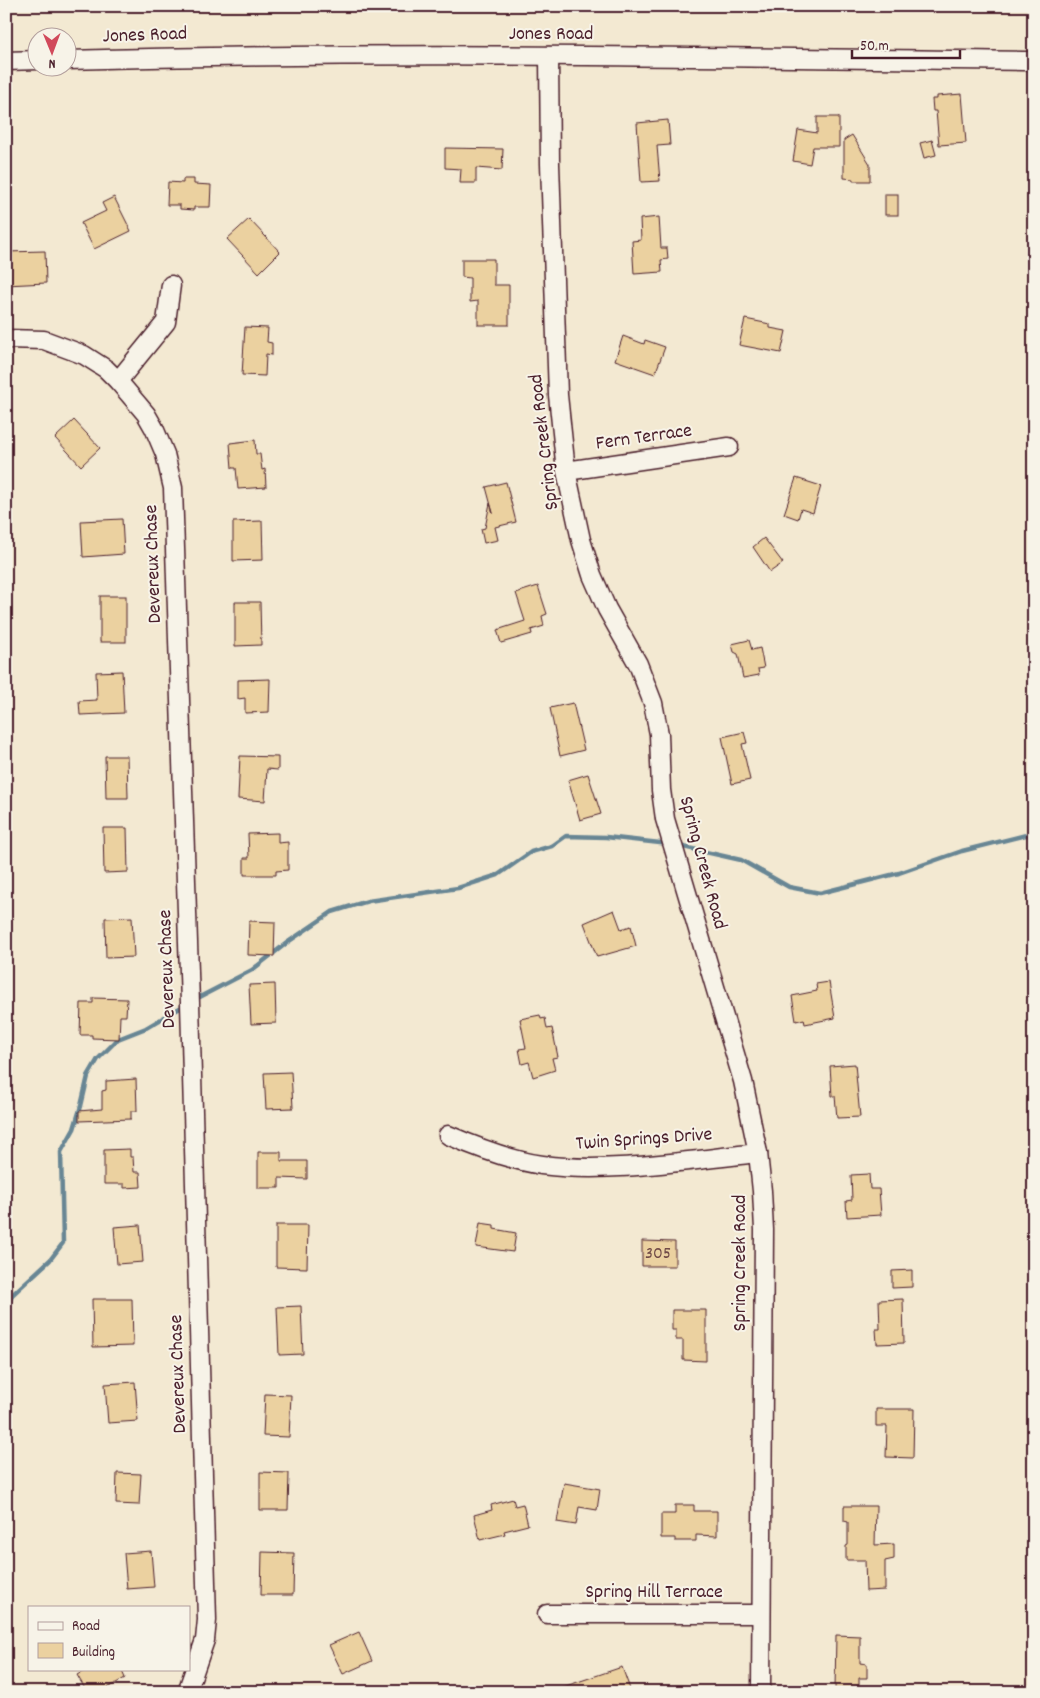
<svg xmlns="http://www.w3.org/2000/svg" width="1040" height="1698" viewBox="0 0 1040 1698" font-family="Dekko,sans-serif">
	<rect width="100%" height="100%" fill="#f3e9d2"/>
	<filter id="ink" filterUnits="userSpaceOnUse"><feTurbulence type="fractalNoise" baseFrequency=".02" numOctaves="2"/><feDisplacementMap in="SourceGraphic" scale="10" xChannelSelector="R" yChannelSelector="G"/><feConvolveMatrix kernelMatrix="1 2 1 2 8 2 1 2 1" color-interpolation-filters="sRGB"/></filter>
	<g filter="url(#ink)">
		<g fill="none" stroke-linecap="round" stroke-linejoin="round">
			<g stroke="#688694" stroke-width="4.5">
				<path d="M679,846L741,860L789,887L820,893L899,873L962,851L1034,833"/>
				<path d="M194,1000L252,970L288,942L332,912L368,901L458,888L498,875L531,852L552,846L566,836L606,837L669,844"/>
				<path d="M6,1312L12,1295L50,1260L63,1243L61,1152L74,1129L81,1106L88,1076L98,1059L118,1039L146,1028L185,1005"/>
			</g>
		</g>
		<g fill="#ebd1a0" stroke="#4a1f2b">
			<path d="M962,94L966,143L939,145L936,111H933L932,99H937V96Z"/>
			<path d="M817,117H839V147H813L810,164L793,161L798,130L817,133Z"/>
			<path d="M668,120L670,145L657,146L660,181L641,182L637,123Z"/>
			<path d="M852,135L870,164V181H853V179L844,178V140Z"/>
			<path d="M932,140L936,155L924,158L920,143Z"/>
			<path d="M445,148L503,149L502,170L476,168V183H460L461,169L445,168Z"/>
			<path d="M183,179H194V184L211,185L210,207H194V210L180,209V205H167L168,182L183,183Z"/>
			<rect x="885" y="194" width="13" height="21"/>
			<path d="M114,197L131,231L94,249L81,223L106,211L102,203Z"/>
			<path d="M659,217L661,248H667L668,259L661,260L662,272L634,274L632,241L641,240L640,219Z"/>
			<path d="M249,219L280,252L259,273L227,239Z"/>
			<path d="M45,251L46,283L6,285V252Z"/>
			<path d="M462,259H494V285H509V325H478V301L470,302V278L462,277Z"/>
			<path d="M745,319L770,324V328L786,331L781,353L739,345Z"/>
			<path d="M245,327L268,328L267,342L272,343V355L266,354L265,376L242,375Z"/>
			<path d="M623,336L644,344L645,340L665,347L655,374L615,360Z"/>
			<path d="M74,420L100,448L81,466L55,438Z"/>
			<path d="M255,440L256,454H260L262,470L265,469L266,487L238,489L236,468H232L230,443Z"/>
			<path d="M796,478L821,486L813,513L801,509L798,519L784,514Z"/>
			<path d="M506,482L516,522L495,527L498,540L484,543L481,529L485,528L490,503L493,513L486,487Z"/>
			<path d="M122,519L124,554L83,557L81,521Z"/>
			<path d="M262,521L263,560L233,561V522Z"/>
			<path d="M764,538L783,563L770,572L753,547Z"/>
			<path d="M538,586L547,614L542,616L544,626L531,630L532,634L501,643L497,630L525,621L516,593Z"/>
			<rect x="100" y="596" width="26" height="46"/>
			<path d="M235,602H260L261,645L235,646Z"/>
			<path d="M749,640L752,650L760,648L764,668L758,669L759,675L743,678L738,654L734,652L732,644Z"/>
			<path d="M122,671L124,713L80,715L79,701L97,700L96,672Z"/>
			<path d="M270,679L269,712L245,713V698L238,699V680Z"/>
			<path d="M573,703L584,750L560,756L550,708Z"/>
			<path d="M744,732L747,743L742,744L750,780L732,784L722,737Z"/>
			<path d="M105,756H127L128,798H106Z"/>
			<path d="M240,756L278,757V770L267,769L265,801L238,799Z"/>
			<path d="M588,774L601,814L580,820L568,780Z"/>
			<path d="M103,828H127L128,872L104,873Z"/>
			<path d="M278,833V843L288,842V870L276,871V875H244V858H249L248,834Z"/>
			<path d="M614,910L621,929L631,926L636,946L597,957L584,923Z"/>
			<path d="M132,917L134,957L106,958L105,918Z"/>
			<path d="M249,921L275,922L274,956L248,955Z"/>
			<path d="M829,982L835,1018L805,1024L804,1019L796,1021L792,996L817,991L816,984Z"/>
			<path d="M275,984L276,1023L251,1024L249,985Z"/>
			<path d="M93,998L127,999L126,1016H120L119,1039L92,1038V1035H80L81,1003H93Z"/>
			<path d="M540,1015L541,1019L545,1018L547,1029L552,1028L558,1057L552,1058L555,1070L533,1077L529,1062L522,1064L519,1049L526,1048L520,1019Z"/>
			<path d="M855,1064L860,1117L837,1118L835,1096H832L830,1066Z"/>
			<path d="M291,1072L293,1108L266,1109L264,1073Z"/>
			<path d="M136,1079L137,1111H131V1119L79,1121V1111L102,1109V1091L106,1090V1081Z"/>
			<path d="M130,1149V1157H133L134,1172H140L141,1187L124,1188V1184H104V1150Z"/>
			<path d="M258,1152H281V1161H307V1179L279,1178V1188H258Z"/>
			<path d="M869,1174L870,1189H879L881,1215L847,1217L846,1201L852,1200L851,1175Z"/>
			<path d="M480,1223L494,1225V1229L516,1233L513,1252L476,1247Z"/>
			<path d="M140,1225L143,1262L117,1264L114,1227Z"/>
			<path d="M276,1225H308L307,1268L276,1267Z"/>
			<path d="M642,1241L675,1242V1266H642Z"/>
			<path d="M912,1270V1287L892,1288V1271Z"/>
			<path d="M92,1299H132L133,1346L93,1347Z"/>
			<path d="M903,1299L904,1343L877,1344L876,1329H880L879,1300Z"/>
			<path d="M301,1306L303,1354L279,1355L277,1307Z"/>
			<path d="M672,1310H706V1361L683,1360V1340H676V1330H672Z"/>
			<path d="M135,1382L138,1421L108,1423L105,1384Z"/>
			<path d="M265,1394L291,1395L289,1437L263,1436Z"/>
			<path d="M876,1409H914L913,1458L886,1457L887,1426H876Z"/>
			<path d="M260,1472L289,1473L288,1510H260Z"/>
			<path d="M117,1473L141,1474L139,1505L116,1504Z"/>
			<path d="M564,1483L600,1489L597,1510L579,1507L576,1525L557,1522Z"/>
			<path d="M513,1499L515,1506L523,1504L528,1525L504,1531L505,1534L480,1540L474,1515L492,1510L491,1505Z"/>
			<path d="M675,1505H694V1511H717V1536L696,1535V1541H675V1538H661V1514H675Z"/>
			<path d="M844,1506H876L875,1545L894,1544V1559L885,1561V1590L866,1591L865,1560H846V1546L848,1545V1522L844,1521Z"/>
			<path d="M151,1551L154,1587L127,1589L124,1553Z"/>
			<path d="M262,1552L294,1553L293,1595H261Z"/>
			<path d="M359,1632L372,1661L343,1674L329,1645Z"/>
			<path d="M836,1635L860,1636V1663L867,1664V1678H859V1689H835Z"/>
			<path d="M622,1667L630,1689L621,1692H555L554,1690Z"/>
			<path d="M87,1669H121L125,1678L100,1692H87L77,1675Z"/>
		</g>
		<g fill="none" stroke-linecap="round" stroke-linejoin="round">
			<defs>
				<g id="minor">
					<path d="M549,56L550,164L558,395L566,471L581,540L592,575L607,609L638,664L653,703L659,734L661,790L665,819L743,1081L758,1153L762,1191L764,1230L761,1692"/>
					<path d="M68,60C389,51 712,57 1034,61"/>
					<path d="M6,61L38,60"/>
					<path d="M6,339L44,340L84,355L106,369L118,381L146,414L154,428L165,454L173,488L190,1003L207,1620L205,1640L187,1692"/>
					<path d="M118,381L166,322L171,285"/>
					<path d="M566,471L729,447"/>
					<path d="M448,1135C478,1148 509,1160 542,1165C610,1174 689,1160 758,1153"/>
					<path d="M547,1614H761"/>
				</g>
			</defs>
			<use href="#minor" stroke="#4a1f2b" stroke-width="21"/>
			<use href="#minor" stroke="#f7f3e8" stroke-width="18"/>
		</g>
	</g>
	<g text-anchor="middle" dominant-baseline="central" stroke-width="4" stroke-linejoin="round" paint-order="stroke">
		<g font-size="18" fill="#724c48">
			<text x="658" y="1254">305</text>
		</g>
		<g font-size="20" fill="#4a1f2b" stroke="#f7f3e8">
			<text x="551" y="35">Jones Road</text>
			<text transform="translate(145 36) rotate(-2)">Jones Road</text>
			<text transform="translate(644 438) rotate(-8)">Fern Terrace</text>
			<text transform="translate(545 442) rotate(-97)">Spring Creek Road</text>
			<text transform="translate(154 564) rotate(-92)">Devereux Chase</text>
			<text transform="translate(702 863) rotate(75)">Spring Creek Road</text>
			<text transform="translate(168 969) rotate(-92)">Devereux Chase</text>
			<text transform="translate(644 1140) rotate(-4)">Twin Springs Drive</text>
			<text transform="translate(741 1263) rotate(-90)">Spring Creek Road</text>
			<text transform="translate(179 1374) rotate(-92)">Devereux Chase</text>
			<text x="654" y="1593">Spring Hill Terrace</text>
		</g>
	</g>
	<rect width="1040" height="1698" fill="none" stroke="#f7f3e8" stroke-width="25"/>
	<rect x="12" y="12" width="1015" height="1673" fill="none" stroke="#4a1f2b" stroke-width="2" filter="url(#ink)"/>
	<rect x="28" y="1606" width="162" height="65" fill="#f7f3e8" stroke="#b29e9c"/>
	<rect x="38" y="1622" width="25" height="8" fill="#f7f3e8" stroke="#b29e9c"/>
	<text x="72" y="1630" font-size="15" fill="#4a1f2b">Road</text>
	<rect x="38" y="1643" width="25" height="15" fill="#ebd1a0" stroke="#b29e9c"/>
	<text x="72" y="1656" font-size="15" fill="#4a1f2b">Building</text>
	<g transform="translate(52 52) rotate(179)"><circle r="24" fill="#f7f3e8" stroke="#b29e9c"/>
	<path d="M0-4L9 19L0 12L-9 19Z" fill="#d1495b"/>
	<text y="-8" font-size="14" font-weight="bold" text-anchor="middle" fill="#4a1f2b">N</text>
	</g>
	<path d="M852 50v8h108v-8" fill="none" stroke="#4a1f2b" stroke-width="2.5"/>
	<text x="860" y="50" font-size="15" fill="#4a1f2b" stroke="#f7f3e8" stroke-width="4" paint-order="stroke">50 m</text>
</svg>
